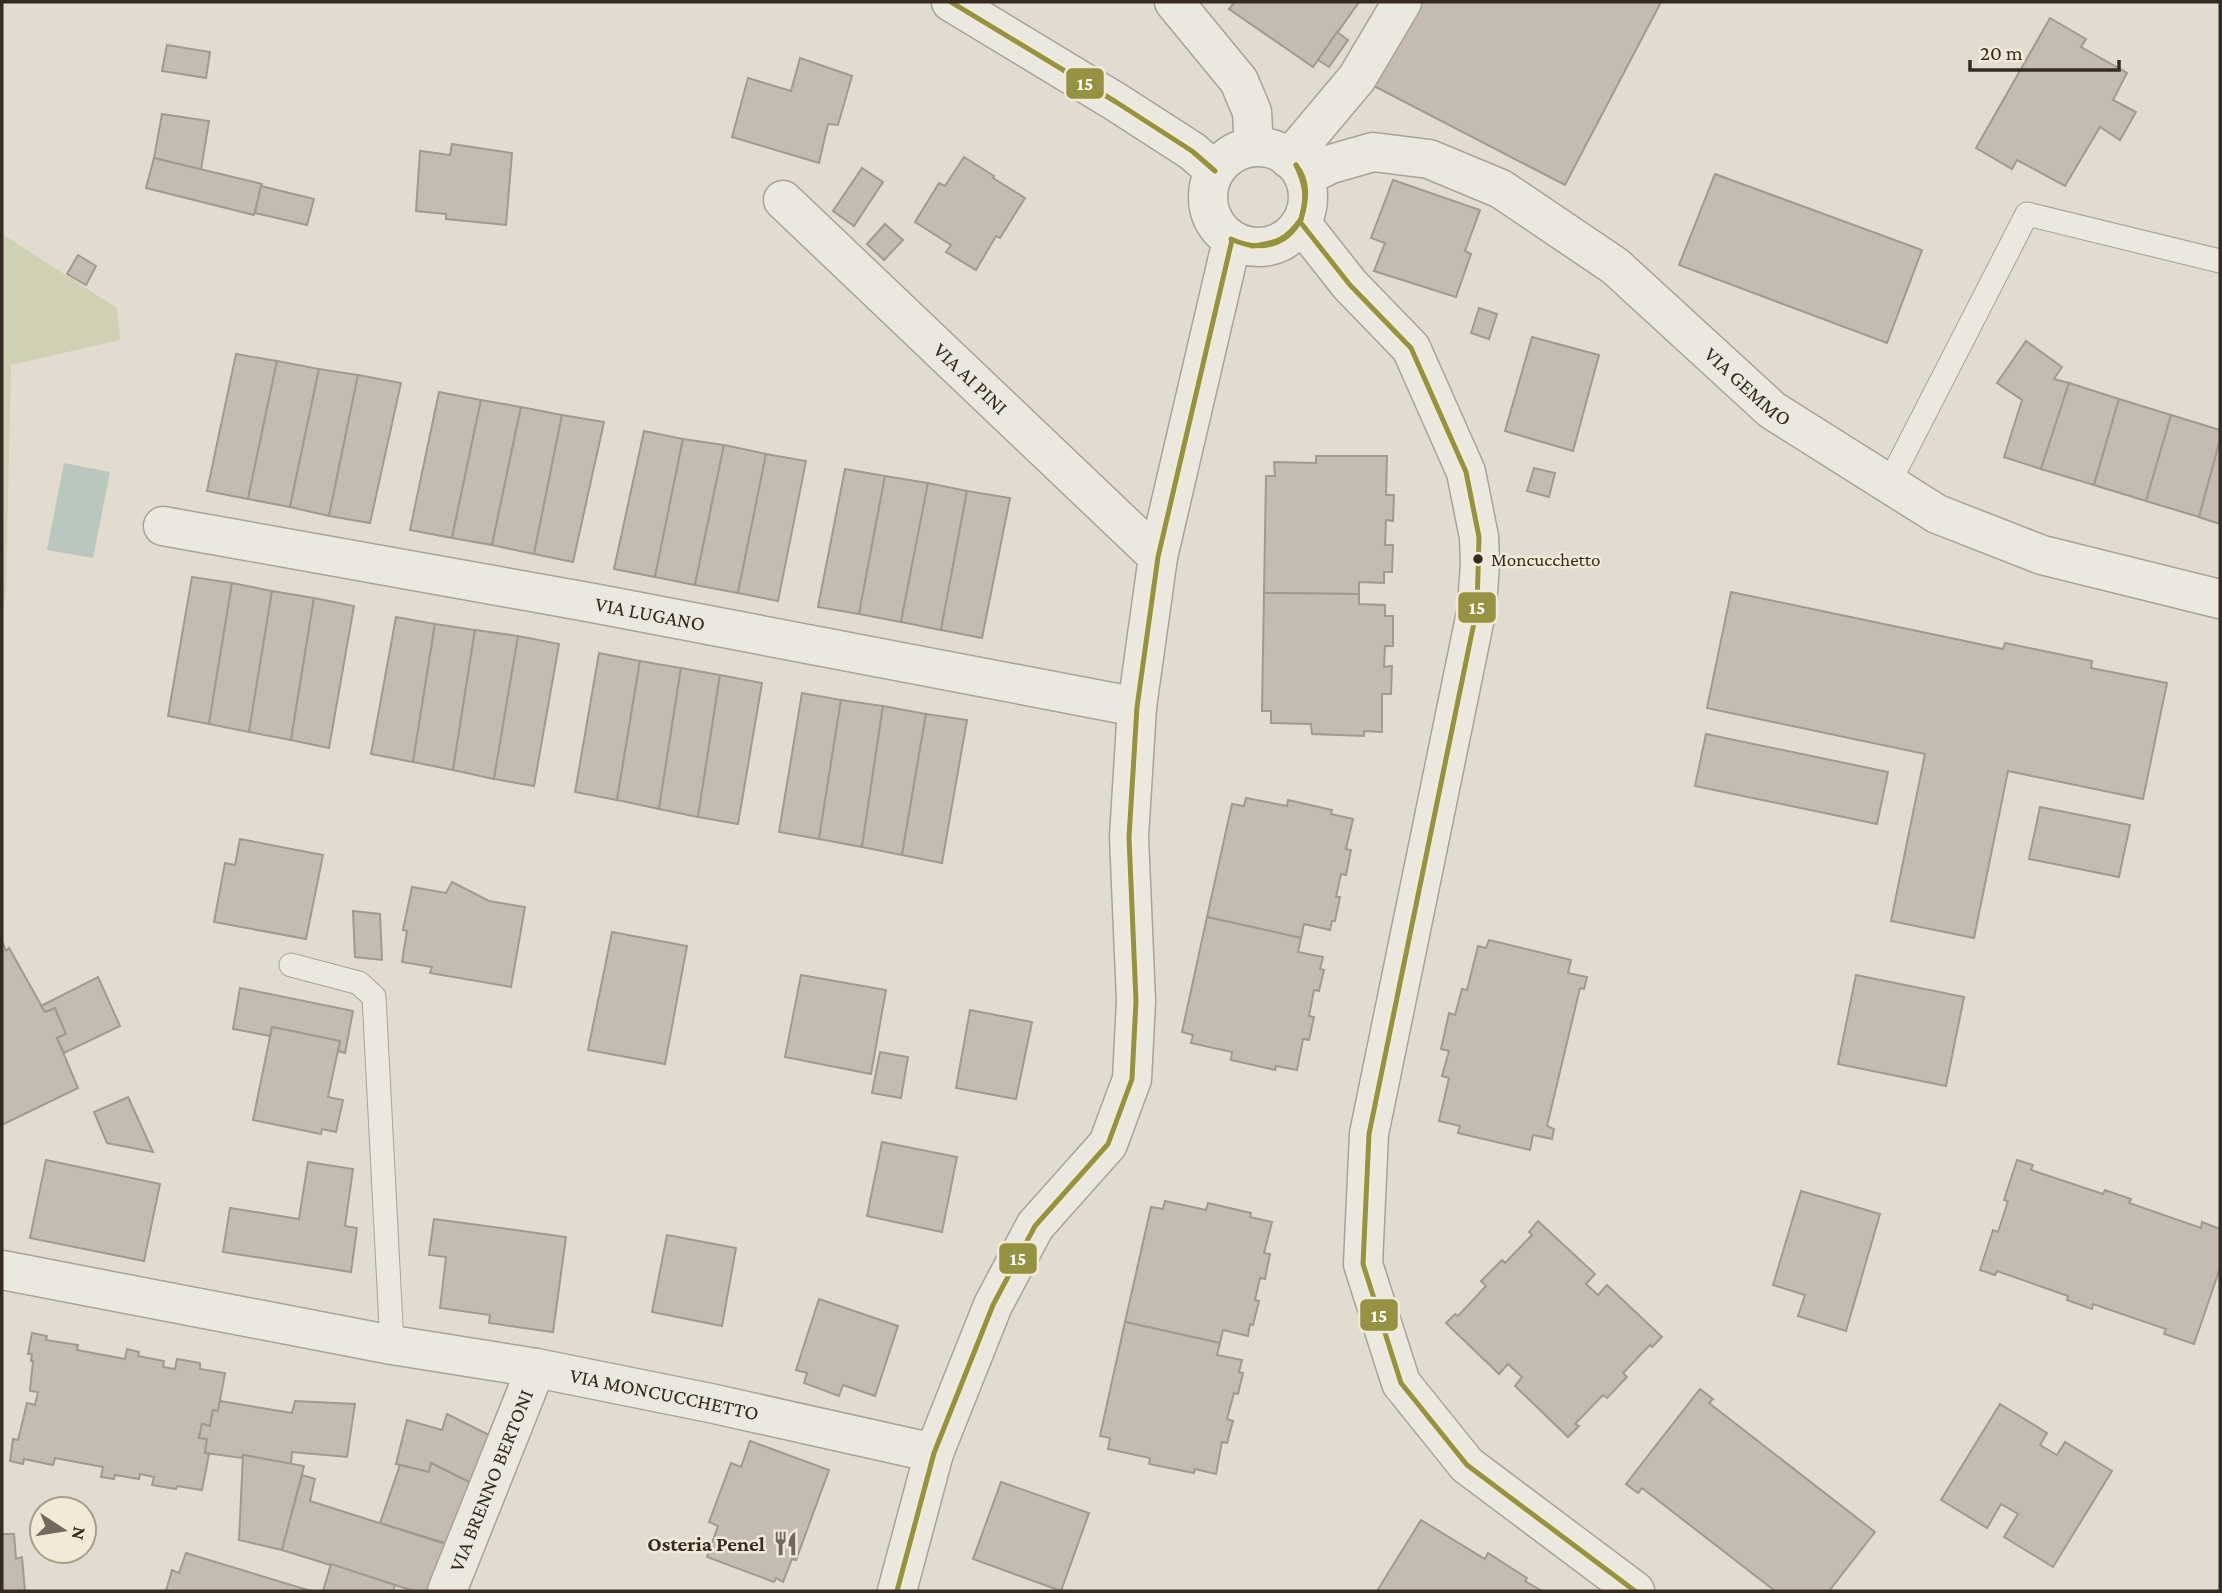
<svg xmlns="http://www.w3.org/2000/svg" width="2222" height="1593" viewBox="0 0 2222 1593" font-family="'Crimson Pro',serif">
	<rect width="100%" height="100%" fill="#e2dcd0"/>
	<path fill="#d0d0b4" d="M2,234L117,308L120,340L11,365L6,593L2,617Z"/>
	<path fill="#bac7bf" d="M64,463L110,472L93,558L47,550Z"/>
	<g fill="#c5bcb1" stroke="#a2998f" stroke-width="2">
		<path d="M1235,2H1359L1313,67L1229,9Z"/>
		<path d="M1417,2H1661L1565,185L1374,86Z"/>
		<path d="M2050,18L2086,39L2081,47L2127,73L2113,100L2136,112L2120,140L2100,127L2065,186L2017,160L2012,169L1976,148Z"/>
		<path d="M1337,32L1348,40L1329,67L1318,60Z"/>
		<path d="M167,45L210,52L206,78L162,71Z"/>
		<path d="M800,58L852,76L838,125L828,124L819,163L732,137L748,78L791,91Z"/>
		<path d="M162,114L209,121L201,170L154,158Z"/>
		<path d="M452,144L512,153L506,225L446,219V214L416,211L420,151L450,155Z"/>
		<path d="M964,157L994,176L993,178L1025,198L1000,238L996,236L976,270L946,252L951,245L915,222L939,183L945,186Z"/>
		<path d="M154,158L262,184L254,215L146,188Z"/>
		<path d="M862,168L883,182L854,226L833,211Z"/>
		<path d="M1715,174L1922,250L1887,343L1679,265Z"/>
		<path d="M1393,180L1480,210L1465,251L1471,254L1456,297L1374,271L1385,243L1371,238Z"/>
		<path d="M261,186L314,199L307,225L255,213Z"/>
		<path d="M885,224L903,240L884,260L867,244Z"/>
		<path d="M78,255L96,266L86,285L67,274Z"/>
		<path d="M1479,308L1497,314L1489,339L1471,333Z"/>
		<path d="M1532,337L1599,355L1573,451L1505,431Z"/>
		<path d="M2026,341L2062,367L2054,379L2069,383L2041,469L2004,457L2022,400L1997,383Z"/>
		<path d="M236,354L277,361L248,499L207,491Z"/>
		<path d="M277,361L319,369L290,507L248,499Z"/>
		<path d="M319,369L358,375L329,516L290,507Z"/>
		<path d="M358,375L401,383L370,523L329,516Z"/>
		<path d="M2069,383L2119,399L2094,485L2041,469Z"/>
		<path d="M439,392L481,400L452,538L410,530Z"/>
		<path d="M2119,399L2171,415L2146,501L2094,485Z"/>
		<path d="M481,400L521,407L492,545L452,538Z"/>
		<path d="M521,407L562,415L534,554L492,545Z"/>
		<path d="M562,415L604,422L573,562L534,554Z"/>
		<path d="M2171,415L2220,430V440L2199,517L2146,501Z"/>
		<path d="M644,431L683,439L655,577L614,569Z"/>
		<path d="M683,439L724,445L695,585L655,577Z"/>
		<path d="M2220,440V524L2199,517Z"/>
		<path d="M724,445L766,454L738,593L695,585Z"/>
		<path d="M766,454L806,461L778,601L738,593Z"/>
		<path d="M1316,456H1387L1386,495H1394L1393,521L1386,520L1385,545H1393L1392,572H1384V583L1359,582V594L1264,593L1266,476H1275L1274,462L1316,463Z"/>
		<path d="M1534,468L1555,473L1549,497L1527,491Z"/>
		<path d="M845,469L885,476L859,614L818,607Z"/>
		<path d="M885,476L928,483L901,622L859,614Z"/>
		<path d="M928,483L967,491L941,630L901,622Z"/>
		<path d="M967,491L1010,498L982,638L941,630Z"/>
		<path d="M192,577L232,583L209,724L168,716Z"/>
		<path d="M232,583L272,591L249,732L209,724Z"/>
		<path d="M272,591L314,598L291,740L249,732Z"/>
		<path d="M1731,592L2003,649L2005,643L2092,661L2091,668L2167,683L2143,799L2008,771L1974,938L1891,921L1925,754L1707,708Z"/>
		<path d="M1264,593L1359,594V604L1385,605V616H1393V646H1385L1384,667L1392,666L1391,694H1382V732L1364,731V736L1312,734L1311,724L1271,723V711H1262Z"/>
		<path d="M314,598L354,606L329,748L291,740Z"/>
		<path d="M396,617L435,624L413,762L371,754Z"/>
		<path d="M435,624L475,630L453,770L413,762Z"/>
		<path d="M475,630L518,636L494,779L453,770Z"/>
		<path d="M518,636L559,644L534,786L494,779Z"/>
		<path d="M599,653L640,661L617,800L575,792Z"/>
		<path d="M640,661L681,668L659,809L617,800Z"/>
		<path d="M681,668L720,675L698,817L659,809Z"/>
		<path d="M720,675L762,683L738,824L698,817Z"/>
		<path d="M802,693L841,700L819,839L779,832Z"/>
		<path d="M841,700L883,706L862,847L819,839Z"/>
		<path d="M883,706L926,714L902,855L862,847Z"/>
		<path d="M926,714L967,720L942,863L902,855Z"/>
		<path d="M1706,734L1888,772L1877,824L1695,786Z"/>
		<path d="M1246,798L1287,806L1288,800L1332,810L1331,814L1353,819L1346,849L1351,850L1346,875L1341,874L1336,897H1340L1335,921H1332L1330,930L1304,924L1301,938L1207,917L1232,804L1244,806Z"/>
		<path d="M2040,807L2130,825L2119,877L2029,859Z"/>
		<path d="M240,839L323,855L306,939L214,922L225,863L235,865Z"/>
		<path d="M452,882L489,901L525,907L511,987L430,973L432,967L402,962L407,931L403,930L412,887L446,893Z"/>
		<path d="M353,911L380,914L382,960L355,957Z"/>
		<path d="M1207,917L1301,938L1298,952L1323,957L1320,969L1324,970L1319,991L1314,990L1309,1016L1314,1017L1309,1040L1303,1039L1297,1070L1276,1066L1275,1070L1231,1060L1232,1052L1191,1043L1193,1035L1182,1032Z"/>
		<path d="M612,932L687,946L665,1064L588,1050Z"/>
		<path d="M1489,940L1571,960L1568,973L1587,977L1584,989L1580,988L1547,1126L1554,1129L1552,1139L1533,1135L1530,1150L1458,1133L1460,1126L1439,1121L1449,1078L1442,1076L1449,1051L1441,1049L1449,1013L1455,1015L1462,989L1467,990L1478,946L1486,948Z"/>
		<path d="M2,941L6,951L9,948L45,1012L55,1008L66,1034L57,1038L78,1088L2,1125Z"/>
		<path d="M801,975L886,990L871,1074L785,1057Z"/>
		<path d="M1856,975L1964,997L1946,1086L1838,1064Z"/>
		<path d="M98,977L120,1026L64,1053L57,1038L66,1034L55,1008L45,1012L41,1006Z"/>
		<path d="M240,988L353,1011L345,1053L338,1051L340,1041L272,1027L270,1036L233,1029Z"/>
		<path d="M970,1010L1032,1022L1016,1099L956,1088Z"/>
		<path d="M272,1027L340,1041L328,1097L343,1100L336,1132L322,1129L321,1134L253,1120Z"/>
		<path d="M880,1052L908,1057L901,1098L872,1093Z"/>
		<path d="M128,1097L153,1152L107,1143L94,1112Z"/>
		<path d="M882,1142L957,1157L942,1232L867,1216Z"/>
		<path d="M46,1160L160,1184L144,1261L30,1238Z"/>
		<path d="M2017,1160L2033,1165L2031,1170L2103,1194L2105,1190L2131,1199L2129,1203L2201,1228L2202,1222L2220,1229V1268L2194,1344L2164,1334L2166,1329L2093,1304L2092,1309L2067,1300L2068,1296L1997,1271L1995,1275L1980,1270L1993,1230L1998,1232L2008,1201L2004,1200Z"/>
		<path d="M308,1162L353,1169L345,1226L357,1228L351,1272L223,1252L230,1208L299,1219Z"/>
		<path d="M1801,1191L1880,1214L1846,1331L1798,1316L1805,1295L1773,1285Z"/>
		<path d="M1165,1201L1206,1210L1208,1203L1251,1213L1250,1217L1272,1222L1264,1253L1270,1254L1265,1279L1260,1278L1255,1300L1259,1301L1253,1325L1250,1324L1248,1336L1223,1330L1220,1343L1125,1322L1151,1207L1163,1209Z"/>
		<path d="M434,1219L566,1237L553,1332L489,1323L490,1315L440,1308L446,1257L429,1255Z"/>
		<path d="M1538,1221L1595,1274L1586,1284L1598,1295L1607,1285L1662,1337L1652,1347L1650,1345L1623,1373L1627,1377L1607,1398L1603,1395L1575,1424L1579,1426L1568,1437L1515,1386L1522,1377L1508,1364L1499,1374L1446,1323L1455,1314L1458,1316L1486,1286L1481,1281L1502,1260L1505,1263L1532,1235L1529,1232Z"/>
		<path d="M667,1235L736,1248L722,1326L652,1312Z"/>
		<path d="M819,1299L898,1326L875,1396L843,1385L839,1396L804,1383L807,1373L796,1370Z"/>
		<path d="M1125,1322L1220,1343L1217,1355L1242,1360L1239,1372L1243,1373L1238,1394L1234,1393L1227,1419L1233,1421L1227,1443L1222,1442L1216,1474L1195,1469L1194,1473L1149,1464L1150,1458L1108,1449L1110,1438L1100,1436Z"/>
		<path d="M32,1333L47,1336L46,1340L78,1345L77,1350L125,1359L127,1349L139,1352L138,1356L164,1361L163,1367L175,1369L177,1359L200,1363V1369L225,1373L218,1411L213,1410L210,1426L202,1424L199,1438L207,1439L205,1453L209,1454L202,1490L177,1486L176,1489L152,1485L154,1477L140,1474L139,1479L115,1475L114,1479L101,1477L103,1467L55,1458L53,1465L24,1459L23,1464L10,1461L13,1439L18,1440L27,1403L35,1405L38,1392L30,1391L33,1361H31L32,1354H28Z"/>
		<path d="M1700,1389L1713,1399L1709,1403L1875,1532L1829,1591H1775L1642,1488L1638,1493L1626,1484Z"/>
		<path d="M220,1401L292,1413L295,1401L355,1404L347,1457L292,1452L291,1464L243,1455L242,1458L205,1453L207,1439L199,1438L202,1424L210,1426L213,1410L218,1411Z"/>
		<path d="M2000,1404L2047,1433L2040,1445L2057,1455L2065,1442L2112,1471L2053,1567L2004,1537L2018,1514L2001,1504L1987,1528L1941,1500Z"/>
		<path d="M447,1414L505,1443L477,1486L431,1463L429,1472L396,1464L407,1420L442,1430Z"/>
		<path d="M750,1441L829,1470L796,1560L792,1559L783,1582L776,1578L774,1582L707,1557L718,1526L709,1522L731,1463L741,1467Z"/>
		<path d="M243,1455L304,1466L282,1550L239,1540Z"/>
		<path d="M431,1463L477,1486L451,1545L380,1523L400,1465L429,1472Z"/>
		<path d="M302,1475L315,1479L310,1501L455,1547L437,1591H414L282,1550Z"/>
		<path d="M1001,1482L1089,1513L1061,1591L973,1559Z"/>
		<path d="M1421,1520L1485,1559L1488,1553L1527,1578L1525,1581L1542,1591H1377Z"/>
		<path d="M2,1534H14L16,1559L22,1557L25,1591H2Z"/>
		<path d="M186,1553L311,1591H166L172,1570L179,1573Z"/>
		<path d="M331,1564L395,1585L393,1591H323Z"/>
	</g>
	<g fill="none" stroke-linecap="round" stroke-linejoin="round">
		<defs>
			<g id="service">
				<path d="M1889,483L2027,214L2220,261"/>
				<path d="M291,965L359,983L374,997L392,1345"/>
			</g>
			<g id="minor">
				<path d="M1174,2L1239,81L1252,112L1254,147"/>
				<path d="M1289,159L1357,78L1402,2"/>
				<path id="s1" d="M1304,177L1331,164L1373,152L1429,159L1501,189L1615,266L1772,410L1937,514L2042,555L2220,599"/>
				<path id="s2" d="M783,200L1158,557"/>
				<path d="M1301,223L1350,285L1411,348L1466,472L1479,537L1480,563L1477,608L1369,1134L1363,1264L1401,1383L1467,1465L1635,1591"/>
				<path id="s3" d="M163,526L593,603L1137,707"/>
				<path id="s4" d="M2,1270L392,1345L536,1368L710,1403L934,1453"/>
				<path id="s5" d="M447,1591L536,1368"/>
			</g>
			<g id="tertiary">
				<path d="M951,2L1116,102L1192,151L1215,171"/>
				<circle cx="1258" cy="197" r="50"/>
				<path d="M897,1591L934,1453L993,1305L1035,1226L1108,1144L1132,1079L1136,1001L1129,837L1137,707L1158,557L1232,240"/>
			</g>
		</defs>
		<use href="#service" stroke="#a8a298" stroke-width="25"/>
		<use href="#minor" stroke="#a8a298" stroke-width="41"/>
		<use href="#tertiary" stroke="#a8a298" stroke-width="41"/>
		<use href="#service" stroke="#ebe8e0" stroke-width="23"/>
		<use href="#minor" stroke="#ebe8e0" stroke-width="38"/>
		<use href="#tertiary" stroke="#ebe8e0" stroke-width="38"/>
		<defs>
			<g id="bus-1">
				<path d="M951,2L1116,102L1192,151L1215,171"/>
				<path d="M1296,165C1309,181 1307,200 1301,219"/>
				<path d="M1296,165C1306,186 1307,197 1301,219"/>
				<path d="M1301,223L1350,285L1411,348L1466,472L1479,537L1477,608L1369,1134L1363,1264L1401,1383L1467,1465L1635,1591"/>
				<path d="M1231,239C1259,252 1286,247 1301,219"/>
				<path d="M1252,246C1277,243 1286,240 1301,219"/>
				<path d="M897,1591L934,1453L993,1305L1035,1226L1108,1144L1132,1079L1136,1001L1129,837L1137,707L1158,557L1232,240"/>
			</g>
		</defs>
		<use href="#bus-1" stroke="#f2ead7" stroke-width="10"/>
		<use href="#bus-1" stroke="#959343" stroke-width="5"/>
	</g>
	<defs>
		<symbol id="restaurant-bare" viewBox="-9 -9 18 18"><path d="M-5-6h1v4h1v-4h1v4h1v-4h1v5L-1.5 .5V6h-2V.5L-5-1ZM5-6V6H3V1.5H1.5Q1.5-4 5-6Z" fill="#72695e" stroke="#f2ead7" stroke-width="2.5" paint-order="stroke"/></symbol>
	</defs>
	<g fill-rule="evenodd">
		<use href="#restaurant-bare" x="768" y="1526" width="35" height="35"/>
	</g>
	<circle fill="#362b21" stroke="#f2ead7" stroke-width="2.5" cx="1478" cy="559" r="6"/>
	<g text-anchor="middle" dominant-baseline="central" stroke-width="5" stroke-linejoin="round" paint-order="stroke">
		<g font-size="19" fill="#362b21" stroke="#f2ead7" text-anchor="start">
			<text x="1491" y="559">Moncucchetto</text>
		</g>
		<g font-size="21" fill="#362b21" stroke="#f2ead7">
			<text stroke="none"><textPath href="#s2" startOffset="259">VIA AI PINI</textPath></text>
			<text stroke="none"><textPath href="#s1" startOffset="525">VIA GEMMO</textPath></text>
			<text stroke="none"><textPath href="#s3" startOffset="495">VIA LUGANO</textPath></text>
			<text stroke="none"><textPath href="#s4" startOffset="674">VIA MONCUCCHETTO</textPath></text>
			<text stroke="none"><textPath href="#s5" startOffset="119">VIA BRENNO BERTONI</textPath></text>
		</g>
		<g font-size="21" font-weight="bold" fill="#362b21" stroke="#f2ead7" text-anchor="end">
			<text x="765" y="1544">Osteria Penel</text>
		</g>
	</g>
	<g stroke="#f2ead7" stroke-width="2.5">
		<rect x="1065" y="67" width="40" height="33" rx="7" fill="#959343"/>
		<rect x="1457" y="591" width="40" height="33" rx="7" fill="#959343"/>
		<rect x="998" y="1242" width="40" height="33" rx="7" fill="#959343"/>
		<rect x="1359" y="1298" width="40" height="34" rx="7" fill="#959343"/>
	</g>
	<g font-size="19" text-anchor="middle" font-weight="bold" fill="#fff">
		<text x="1085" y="90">15</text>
		<text x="1477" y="614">15</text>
		<text x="1018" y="1265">15</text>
		<text x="1379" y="1322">15</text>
	</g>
	<rect width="2222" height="1593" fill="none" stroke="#362b21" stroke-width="7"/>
	<g transform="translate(63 1530) rotate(102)"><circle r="33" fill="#f2ead7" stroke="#a79e8e" stroke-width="2"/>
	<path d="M0-5L12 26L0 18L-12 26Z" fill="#72695e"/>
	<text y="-10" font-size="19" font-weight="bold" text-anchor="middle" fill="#362b21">N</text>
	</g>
	<path d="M1970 60v10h149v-10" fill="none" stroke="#362b21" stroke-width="3.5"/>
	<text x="1980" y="60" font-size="21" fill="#362b21" stroke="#f2ead7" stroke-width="5" paint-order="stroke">20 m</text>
</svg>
